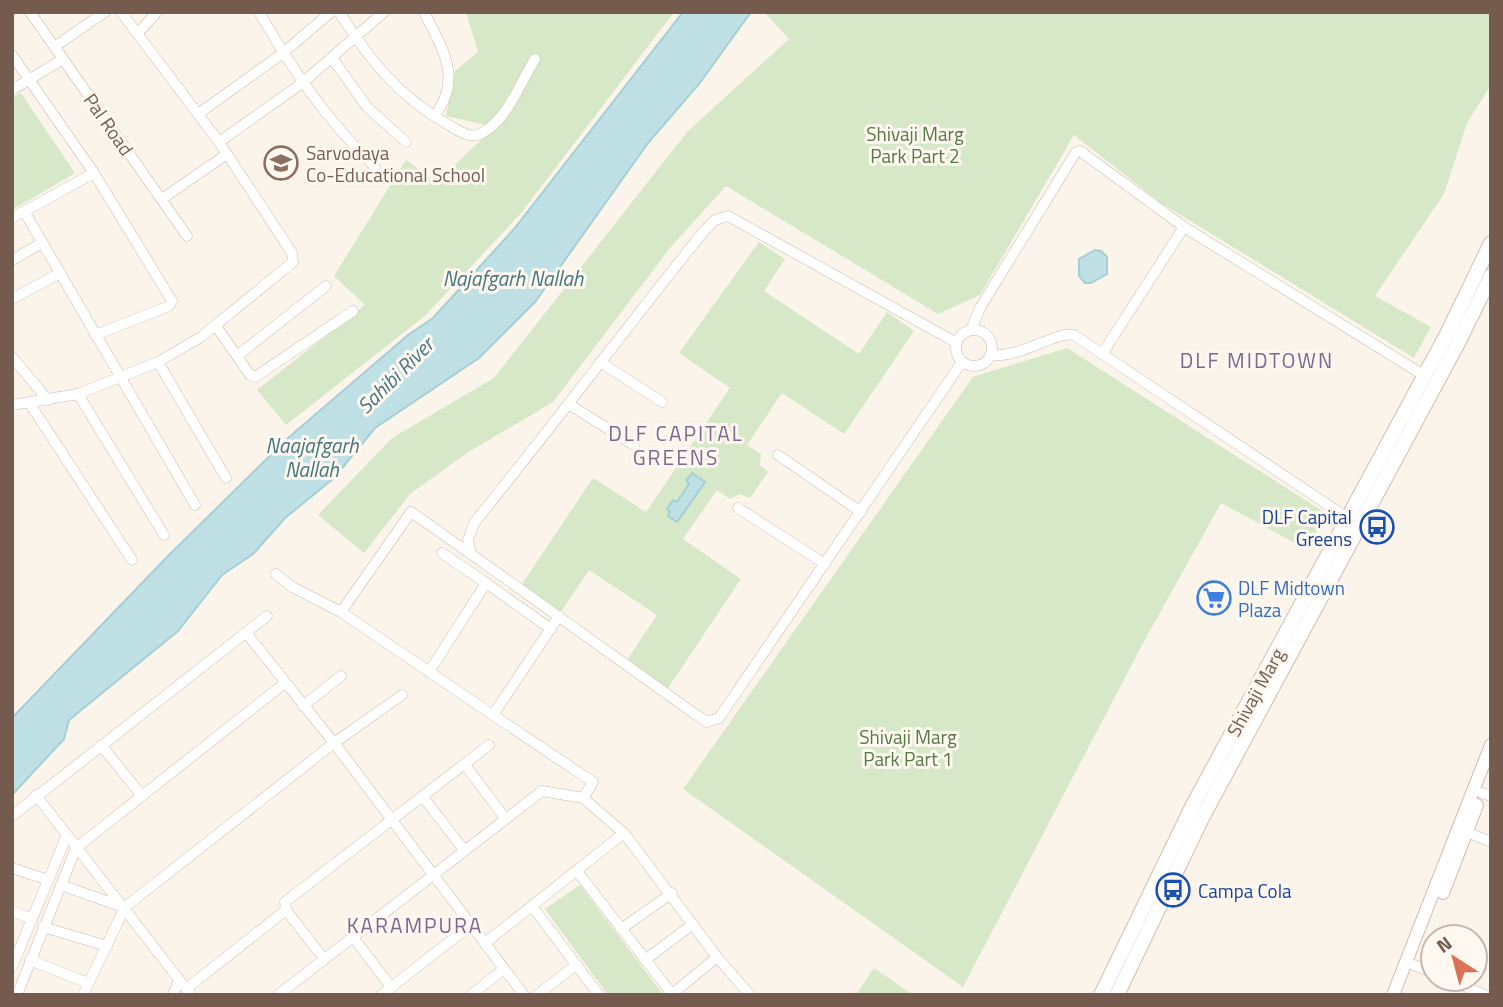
<svg xmlns="http://www.w3.org/2000/svg" width="1503" height="1007" viewBox="0 0 1503 1007" font-family="'Titillium Web',sans-serif">
	<rect width="100%" height="100%" fill="#fbf4ea"/>
	<g fill="#d6e8c8">
		<path d="M466,12H674L522,212L426,315L286,425L257,390L365,305L334,276L406,160L436,182L495,127L446,116L455,71L478,52Z"/>
		<path d="M764,12H1491V85L1467,123L1444,194L1375,296L1431,327L1414,358L1161,203L1074,135L980,295L938,314L726,186L670,248L553,402L467,453L410,494L364,553L318,515L392,438L494,378L687,132L789,39Z"/>
		<path d="M21,93L75,173L12,210V98Z"/>
		<path d="M759,242L785,259L764,291L859,354L887,312L914,331L844,434L782,393L747,445L761,454L760,465L768,472L750,498L739,494L730,499L717,490L683,539L741,579L668,688L627,660L657,615L589,570L560,613L520,587L593,478L646,512L730,388L679,353Z"/>
		<path d="M1067,348L1327,514L1306,549L1221,503L1142,645L963,987L683,789L973,377Z"/>
		<path d="M580,885L661,992L657,995H608L545,909Z"/>
		<path d="M874,968L913,995H856Z"/>
	</g>
	<g fill="#bfe0e4" stroke="#a6cfd5" stroke-width="2">
		<path d="M683,12H751L699,84L648,143L535,302L479,358L375,428L334,478L285,518L253,554L222,575L178,631L69,720L64,739L12,795V718L167,557L288,438L408,335L433,318L514,229Z"/>
		<path d="M1095,250L1101,251L1107,257V274L1091,283H1085L1079,276V259Z"/>
		<path d="M692,473L705,482L677,522L668,516L670,512L667,509L673,500L677,502L689,484L686,481Z"/>
	</g>
	<g fill="none" stroke-linecap="round" stroke-linejoin="round">
		<defs>
			<g id="minor">
				<path d="M30,12L187,236"/>
				<path d="M259,12C294,72 325,118 375,167"/>
				<path d="M339,12C369,59 398,96 447,124C458,130 469,140 482,133C507,120 520,83 535,59"/>
				<path d="M424,12C443,49 463,80 434,116"/>
				<path d="M138,33L157,12"/>
				<path d="M54,47L105,12"/>
				<path d="M12,55L94,173L12,218"/>
				<path d="M332,58L367,107L406,142"/>
				<path d="M12,90L63,59"/>
				<path d="M198,114L283,53L331,12"/>
				<path d="M219,142L301,84L384,12"/>
				<path d="M94,173L172,301L169,306L95,335"/>
				<path d="M162,199L227,154"/>
				<path d="M24,211L195,505"/>
				<path d="M12,260L42,243"/>
				<path d="M12,299L60,273"/>
				<path d="M216,326L250,375L255,377L353,311"/>
				<path d="M971,330L980,308L1076,152L1080,151L1184,227"/>
				<circle cx="974" cy="348" r="18"/>
				<path d="M957,343L728,216L715,220L704,231C626,328 552,427 474,523L468,540L471,554L688,709L707,722L719,718L962,362"/>
				<path d="M1102,354L1184,227L1425,376"/>
				<path d="M991,355C1022,358 1055,331 1074,335L1349,519"/>
				<path d="M237,356L326,286"/>
				<path d="M12,357L48,400"/>
				<path d="M158,362L226,478"/>
				<path d="M600,362L662,402"/>
				<path d="M78,394L164,535"/>
				<path d="M30,404L132,560"/>
				<path d="M12,405L78,394L158,362L201,337L293,262L292,253L219,142L121,12"/>
				<path d="M570,405L634,445"/>
				<path d="M778,455L861,512"/>
				<path d="M738,508L825,564"/>
				<path d="M442,553L486,583"/>
				<path d="M276,574L292,587L341,612L493,715"/>
				<path d="M341,612L411,512L471,554"/>
				<path d="M559,616L493,715L593,782L583,798"/>
				<path d="M247,634L334,743L524,995"/>
				<path d="M429,672L486,583L551,629"/>
				<path d="M303,706L341,676"/>
				<path d="M101,745L142,796"/>
				<path d="M465,765L505,818"/>
				<path d="M1482,793L1491,796"/>
				<path d="M36,795L191,995"/>
				<path d="M423,797L464,850"/>
				<path d="M12,816L267,616"/>
				<path d="M1467,832L1491,842"/>
				<path d="M12,868L48,880"/>
				<path d="M577,871L672,994"/>
				<path d="M61,885L123,907"/>
				<path d="M532,906L599,995"/>
				<path d="M12,911L32,919"/>
				<path d="M43,927L107,946"/>
				<path d="M621,929L672,893"/>
				<path d="M353,937L391,987"/>
				<path d="M485,943L624,833"/>
				<path d="M324,959L286,910L285,902L489,745"/>
				<path d="M30,960L88,983"/>
				<path d="M645,960L693,924"/>
				<path d="M1414,965L1433,973"/>
				<path d="M12,967L67,835"/>
				<path d="M1448,979L1485,995"/>
				<path d="M186,989L286,910"/>
				<path d="M17,995L76,848L285,683"/>
				<path d="M83,995L125,907L334,743L402,695"/>
				<path d="M173,995L179,979"/>
				<path d="M278,995L542,791L583,798L624,833L717,957L750,995"/>
				<path d="M381,995L471,925"/>
				<path d="M471,995L504,969"/>
				<path d="M537,995L576,965"/>
				<path d="M671,995L717,957"/>
			</g>
			<g id="tertiary">
				<path d="M1443,893L1477,805"/>
				<path d="M1393,995L1491,745"/>
			</g>
			<g id="secondary">
				<path d="M1101,995L1192,807L1447,334L1491,243"/>
				<path d="M1117,995L1202,818L1457,345L1491,276"/>
			</g>
		</defs>
		<use href="#minor" stroke="#cdbcb0" stroke-width="11"/>
		<use href="#tertiary" stroke="#cdbcb0" stroke-width="14"/>
		<use href="#secondary" stroke="#d2beb0" stroke-width="16"/>
		<use href="#minor" stroke="#fff" stroke-width="10"/>
		<use href="#tertiary" stroke="#fff" stroke-width="12"/>
		<use href="#secondary" stroke="#fff" stroke-width="14"/>
	</g>
	<defs>
		<symbol id="school-ring" viewBox="-11 -11 22 22"><circle r="9.5" fill="#fef8f0" stroke="#8d6e63" stroke-width="1.5"/><path d="M0-5L7-2L0 1L-7-2ZM-4 1L0 2.5L4 1V4Q0 6-4 4Z" fill="#8d6e63"/></symbol>
		<symbol id="bus-ring" viewBox="-11 -11 22 22"><circle r="9.5" fill="#fef8f0" stroke="#1a4fb4" stroke-width="1.5"/><path d="M-5-6H5V4H4V6H2V4H-2V6H-4V4H-5ZM-3.5-4V0h7V-4ZM-3.5 1.2v1.5H-2V1.2ZM2 1.2v1.5H3.5V1.2Z" fill="#1a4fb4"/></symbol>
		<symbol id="supermarket-ring" viewBox="-11 -11 22 22"><circle r="9.5" fill="#fef8f0" stroke="#3f7fe0" stroke-width="1.5"/><path d="M-6-5.5h2.5l.6 2H6L4.5 2H-2.5L-4.4-4H-6ZM-1.5 3.2a1.3 1.3 0 1 0 .1 0ZM3 3.2a1.3 1.3 0 1 0 .1 0Z" fill="#3f7fe0"/></symbol>
	</defs>
	<g fill-rule="evenodd">
		<use href="#school-ring" x="262" y="144" width="38" height="38"/>
		<use href="#bus-ring" x="1358" y="508" width="38" height="38"/>
		<use href="#supermarket-ring" x="1195" y="579" width="38" height="38"/>
		<use href="#bus-ring" x="1154" y="871" width="38" height="38"/>
	</g>
	<g text-anchor="middle" dominant-baseline="central" stroke-width="6" stroke-linejoin="round" paint-order="stroke">
		<g font-size="19" fill="#755b4e" stroke="#fef8f0">
			<text transform="translate(109 124) rotate(55)">Pal Road</text>
			<text transform="translate(1255 692) rotate(-61)">Shivaji Marg</text>
		</g>
		<g font-size="19" fill="#577947" stroke="#fef8f0">
			<text x="915" y="133">Shivaji Marg<tspan x="915" dy="22">Park Part 2</tspan></text>
			<text x="908" y="736">Shivaji Marg<tspan x="908" dy="22">Park Part 1</tspan></text>
		</g>
		<g font-size="19" fill="#785e54" stroke="#fef8f0" text-anchor="start">
			<text x="306" y="152">Sarvodaya<tspan x="306" dy="22">Co-Educational School</tspan></text>
		</g>
		<g font-size="19" fill="#164399" stroke="#fef8f0" text-anchor="end">
			<text x="1352" y="516">DLF Capital<tspan x="1352" dy="22">Greens</tspan></text>
			<text x="1198" y="890" text-anchor="start">Campa Cola</text>
		</g>
		<g font-size="19" fill="#366cbe" stroke="#fef8f0" text-anchor="start">
			<text x="1238" y="587">DLF Midtown<tspan x="1238" dy="22">Plaza</tspan></text>
		</g>
		<g font-size="21" font-style="italic" fill="#46777f" stroke="#fef8f0">
			<text x="513" y="278">Najafgarh Nallah</text>
			<text transform="translate(395 375) rotate(-45)">Sahibi River</text>
			<text x="312" y="445">Naajafgarh<tspan x="312" dy="24">Nallah</tspan></text>
		</g>
		<g font-size="21" letter-spacing="2" fill="#816690" stroke="#fef8f0">
			<text x="1257" y="360">DLF MIDTOWN</text>
			<text x="676" y="433">DLF CAPITAL<tspan x="676" dy="24">GREENS</tspan></text>
			<text x="415" y="925">KARAMPURA</text>
		</g>
	</g>
	<rect width="1503" height="1007" fill="none" stroke="#755b4e" stroke-width="28"/>
	<g transform="translate(1454 958) rotate(324)"><circle r="33" fill="#fef8f0" stroke="#c7b9af" stroke-width="2"/>
	<path d="M0-5L12 26L0 18L-12 26Z" fill="#dc7157"/>
	<text y="-10" font-size="19" font-weight="bold" text-anchor="middle" fill="#755b4e">N</text>
	</g>
</svg>
